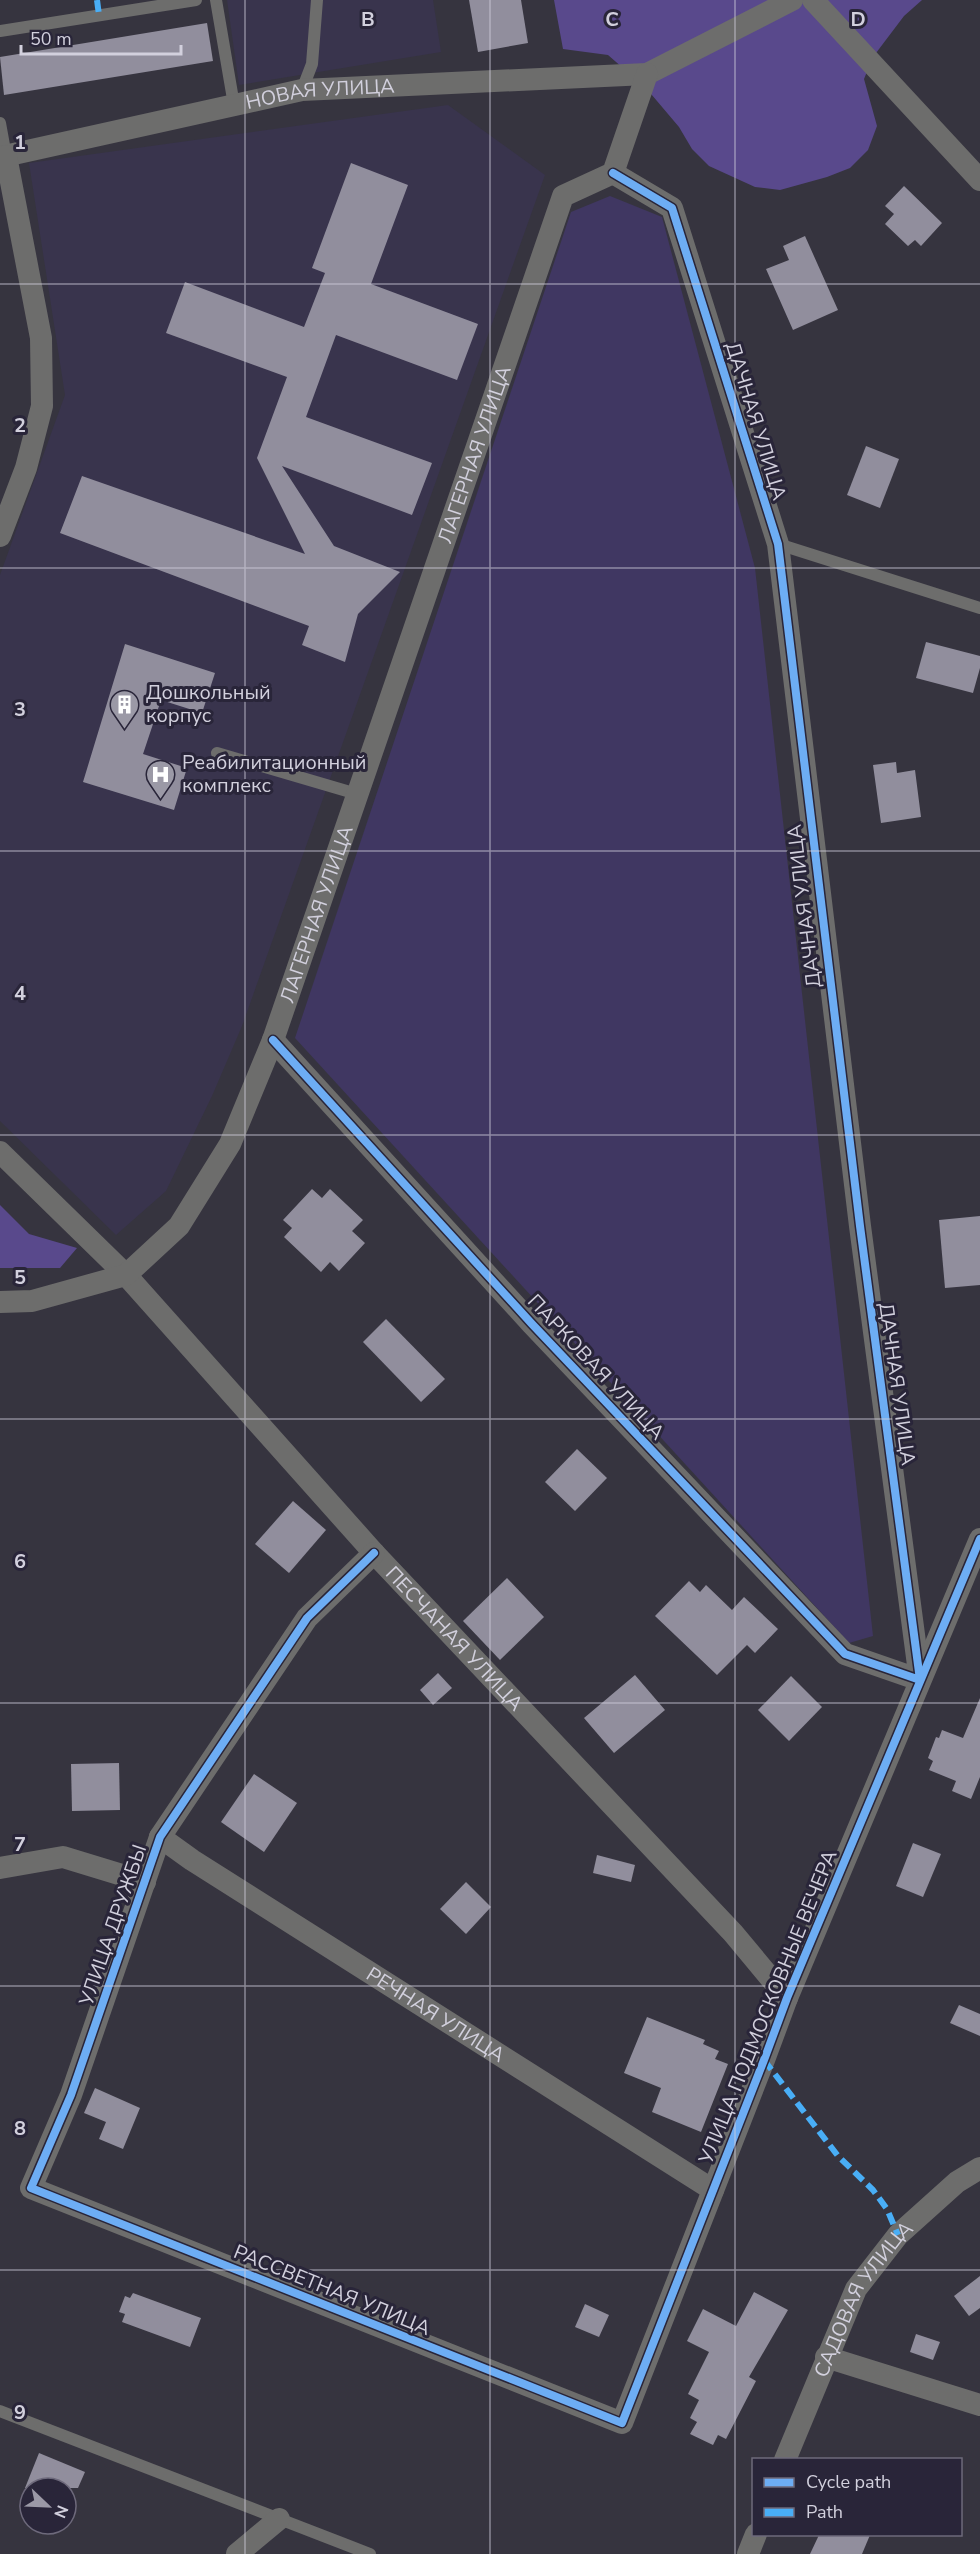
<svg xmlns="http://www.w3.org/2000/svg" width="980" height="2554" viewBox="0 0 980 2554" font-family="'Nunito Sans',sans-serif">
	<rect width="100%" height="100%" fill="#36343f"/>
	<g fill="#39344d">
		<path d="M227,0H433L441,52L239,85Z"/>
		<path d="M448,105L545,175L242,1026L212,1096L166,1191L116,1235L0,1121V575L65,395L29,163Z"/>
	</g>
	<path fill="#403762" d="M610,196L662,217L755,568L873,1636L849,1643L295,1038L571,212Z"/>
	<g fill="#59498c">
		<path d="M554,0H922L904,16L873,57L864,79L877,126L868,150L850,168L827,177L780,190L755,187L709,166L692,149L679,127L646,88L608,55L563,49Z"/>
		<path d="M0,1205L29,1234L77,1248L60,1268H0Z"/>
	</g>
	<g fill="#918e9d">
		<path d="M469,0H521L528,43L478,52Z"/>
		<path d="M207,23L213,61L4,95L0,57Z"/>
		<path d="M351,163L408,185L371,284L478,324L457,380L336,335L306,417L432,463L412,515L282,466L334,546L400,572L358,614L345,662L302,645L309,626L60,533L82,476L305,554L257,458L287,377L166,333L185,282L304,327L325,273L312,268Z"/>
		<path d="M904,186L942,223L921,246L915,240L908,246L885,224L894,214L885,206Z"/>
		<path d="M805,236L838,310L793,330L766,269L789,260L783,246Z"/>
		<path d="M866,446L899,459L880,508L847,495Z"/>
		<path d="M926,642L980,656V668L973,693L916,678Z"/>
		<path d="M125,644L215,673L202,713L161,700L143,754L187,768L174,810L83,782Z"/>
		<path d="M896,762L897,773L915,770L921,817L881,823L873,765Z"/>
		<path d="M312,1189L322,1198L330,1189L363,1220L352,1231L365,1243L339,1271L330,1262L321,1272L284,1237L292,1228L283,1220Z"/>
		<path d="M980,1216V1285L945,1288L939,1220Z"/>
		<path d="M386,1319L445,1379L421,1402L363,1342Z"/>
		<path d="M577,1449L607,1478L575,1511L545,1482Z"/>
		<path d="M293,1501L326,1530L289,1573L255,1544Z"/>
		<path d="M507,1578L544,1617L500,1660L463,1621Z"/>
		<path d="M689,1581L700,1592L706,1585L732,1610L744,1597L778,1629L755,1653L747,1645L717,1675L655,1616Z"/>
		<path d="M438,1673L452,1688L433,1705L420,1690Z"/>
		<path d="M635,1675L665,1710L614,1753L584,1718Z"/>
		<path d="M791,1676L822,1707L789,1741L758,1710Z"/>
		<path d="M980,1698V1777L971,1799L952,1791L956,1781L929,1770L933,1761L928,1758L936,1737L939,1738L942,1730L963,1738Z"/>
		<path d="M119,1763L120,1810L72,1811L71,1764Z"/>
		<path d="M254,1774L297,1803L264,1852L221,1822Z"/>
		<path d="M913,1843L941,1854L923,1897L896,1886Z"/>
		<path d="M597,1855L635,1865L631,1882L593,1873Z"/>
		<path d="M466,1882L491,1907L466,1934L440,1909Z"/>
		<path d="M959,2005L980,2014V2036L950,2023Z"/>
		<path d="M647,2017L705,2040L703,2044L719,2051L715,2059L728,2064L701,2132L652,2112L661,2088L624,2073Z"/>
		<path d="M95,2088L140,2108L123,2149L99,2139L106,2122L84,2113Z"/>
		<path d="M980,2276V2308L969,2316L954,2296Z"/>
		<path d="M754,2292L788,2310L749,2377L756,2381L726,2439L718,2435L713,2445L690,2434L697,2422L690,2418L699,2400L688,2394L709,2352L687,2341L703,2309L736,2326Z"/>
		<path d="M133,2293L201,2318L190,2347L122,2322L125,2314L119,2312L125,2296L130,2298Z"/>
		<path d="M585,2304L609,2315L599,2337L575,2327Z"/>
		<path d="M916,2334L940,2342L933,2360L910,2352Z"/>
		<path d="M39,2453L85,2472L78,2488H25Z"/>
		<path d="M819,2535H870L862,2554H810Z"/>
	</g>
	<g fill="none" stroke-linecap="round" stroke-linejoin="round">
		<g stroke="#6d6d6c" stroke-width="12">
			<path d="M216,0L234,105"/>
			<path d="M0,31L196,0"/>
			<path d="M302,90L312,64L317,0"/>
			<path d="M0,123L6,156"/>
			<path d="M778,544L980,608"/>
			<path d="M217,753L357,794"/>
			<path d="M0,2411L370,2554"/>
		</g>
		<g stroke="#6d6d6c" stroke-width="22">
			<path d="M813,0L980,180"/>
			<path id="s1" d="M0,157L302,90L647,74L792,0"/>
			<path d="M0,536L26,468L42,406L41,338L6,156"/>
			<path d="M273,1040L532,1324L845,1654L920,1680L860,1226L778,544L672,208L613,173"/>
			<path id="s2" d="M0,1152L126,1275L374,1553L733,1933L787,1998"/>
			<path id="s3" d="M0,1302L32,1301L126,1275L179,1226L230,1144L273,1040L563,196L613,173L647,74"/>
			<path d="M374,1553L307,1618L160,1837L71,2095L31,2188L622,2423L764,2060L787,1998L980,1539"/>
			<path id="s4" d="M160,1837L192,1860L713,2190"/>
			<path d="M0,1868L63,1857L145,1882"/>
			<path d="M826,2357L980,2405"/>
			<path id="s5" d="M785,2460L856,2289L898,2235L957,2182L980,2168"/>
			<path d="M237,2554L279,2519"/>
			<path d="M748,2554L756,2534"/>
		</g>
		<g stroke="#49aef6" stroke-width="6" stroke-dasharray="12 6" stroke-linecap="butt">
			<path d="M97,0L99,15"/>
			<path d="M764,2060L838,2156L873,2190L887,2209L898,2235"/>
		</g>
		<defs>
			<g id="cycleway">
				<path d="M273,1040L532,1324L845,1654L920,1680L860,1226L778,544L672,208L613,173"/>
				<path d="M374,1553L307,1618L160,1837L71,2095L31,2188L622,2423L764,2060L787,1998L980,1539"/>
			</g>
		</defs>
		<use href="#cycleway" stroke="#292539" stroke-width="11"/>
		<use href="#cycleway" stroke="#6dadf4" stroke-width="8"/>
	</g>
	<path fill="none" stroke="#d2d0dd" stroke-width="1.5" stroke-opacity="0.55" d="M245,0V2554M490,0V2554M735,0V2554M0,284H980M0,568H980M0,851H980M0,1135H980M0,1419H980M0,1703H980M0,1986H980M0,2270H980"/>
	<defs>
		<symbol id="building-pin" viewBox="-11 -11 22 30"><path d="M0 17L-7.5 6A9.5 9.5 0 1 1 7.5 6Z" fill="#9b99a6" stroke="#292539"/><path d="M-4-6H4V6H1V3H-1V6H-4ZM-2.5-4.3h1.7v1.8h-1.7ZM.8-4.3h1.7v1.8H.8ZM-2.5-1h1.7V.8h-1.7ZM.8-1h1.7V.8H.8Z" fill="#fff"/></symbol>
		<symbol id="hospital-pin" viewBox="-11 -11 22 30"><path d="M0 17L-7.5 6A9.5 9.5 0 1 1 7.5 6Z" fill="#9b99a6" stroke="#292539"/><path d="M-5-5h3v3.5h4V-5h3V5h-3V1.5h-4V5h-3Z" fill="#fff"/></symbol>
	</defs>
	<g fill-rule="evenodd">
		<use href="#building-pin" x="108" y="688" width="33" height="45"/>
		<use href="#hospital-pin" x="144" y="758" width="33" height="45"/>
	</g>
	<g text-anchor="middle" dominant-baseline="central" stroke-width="6" stroke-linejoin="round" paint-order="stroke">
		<g font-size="20" fill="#d2d0dd" stroke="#292539">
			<text stroke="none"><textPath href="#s1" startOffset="327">НОВАЯ УЛИЦА</textPath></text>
			<text transform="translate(756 421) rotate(73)">ДАЧНАЯ УЛИЦА</text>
			<text stroke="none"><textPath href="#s3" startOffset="1030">ЛАГЕРНАЯ УЛИЦА</textPath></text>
			<text transform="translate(804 906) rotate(-97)">ДАЧНАЯ УЛИЦА</text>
			<text stroke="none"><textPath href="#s3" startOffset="544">ЛАГЕРНАЯ УЛИЦА</textPath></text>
			<text transform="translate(596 1367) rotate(47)">ПАРКОВАЯ УЛИЦА</text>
			<text transform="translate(897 1384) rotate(82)">ДАЧНАЯ УЛИЦА</text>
			<text stroke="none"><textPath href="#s2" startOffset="666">ПЕСЧАНАЯ УЛИЦА</textPath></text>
			<text transform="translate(113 1925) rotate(-71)">УЛИЦА ДРУЖБЫ</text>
			<text transform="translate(768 2007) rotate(-68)">УЛИЦА ПОДМОСКОВНЫЕ ВЕЧЕРА</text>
			<text stroke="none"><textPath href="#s4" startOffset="328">РЕЧНАЯ УЛИЦА</textPath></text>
			<text transform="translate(332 2290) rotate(22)">РАССВЕТНАЯ УЛИЦА</text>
			<text stroke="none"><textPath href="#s5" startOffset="180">САДОВАЯ УЛИЦА</textPath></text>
		</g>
		<g font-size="20" fill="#d2d0dd" stroke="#292539" text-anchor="start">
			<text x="146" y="692">Дошкольный<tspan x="146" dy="23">корпус</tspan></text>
			<text x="182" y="762">Реабилитационный<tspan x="182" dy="23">комплекс</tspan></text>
		</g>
	</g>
	<g font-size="20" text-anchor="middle" font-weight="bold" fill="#d2d0dd" stroke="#292539" stroke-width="6" stroke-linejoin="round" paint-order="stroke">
		<text x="368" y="26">B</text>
		<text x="612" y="26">C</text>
		<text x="858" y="26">D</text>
		<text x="20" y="149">1</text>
		<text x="20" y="432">2</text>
		<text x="20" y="716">3</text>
		<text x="20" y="1000">4</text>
		<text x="20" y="1284">5</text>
		<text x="20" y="1568">6</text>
		<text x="20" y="1851">7</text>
		<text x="20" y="2135">8</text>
		<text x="20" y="2419">9</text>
	</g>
	<rect x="752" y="2458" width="210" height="78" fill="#292539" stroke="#6d697b" stroke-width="1.5"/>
	<rect x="764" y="2478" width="30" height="9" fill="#6dadf4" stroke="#6d697b" stroke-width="1.5"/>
	<text x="806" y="2488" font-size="18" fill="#d2d0dd">Cycle path</text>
	<rect x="764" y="2508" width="30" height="9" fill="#49aef6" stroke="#6d697b" stroke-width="1.5"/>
	<text x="806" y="2518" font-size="18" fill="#d2d0dd">Path</text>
	<g transform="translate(48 2506) rotate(113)"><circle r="28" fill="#292539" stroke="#6d697b" stroke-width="1.5"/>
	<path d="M0-4.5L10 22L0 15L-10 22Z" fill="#9b99a6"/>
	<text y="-9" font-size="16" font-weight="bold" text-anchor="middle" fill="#d2d0dd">N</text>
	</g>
	<path d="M21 45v9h160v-9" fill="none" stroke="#d2d0dd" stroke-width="3"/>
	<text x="30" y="45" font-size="18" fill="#d2d0dd" stroke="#292539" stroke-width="4.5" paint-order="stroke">50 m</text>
</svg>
